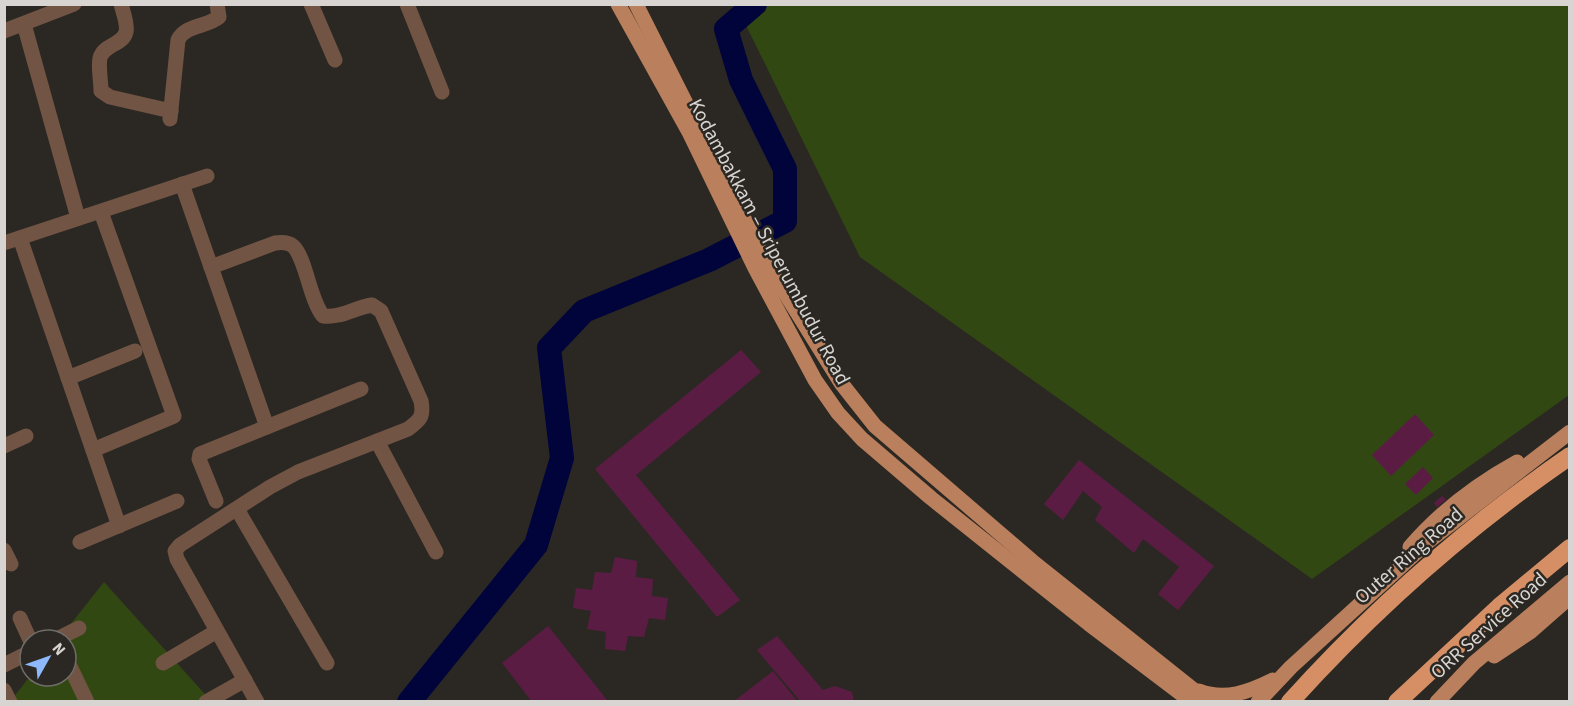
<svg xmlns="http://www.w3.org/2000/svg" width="1574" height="706" viewBox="0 0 1574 706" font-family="'Source Sans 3',sans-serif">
	<rect width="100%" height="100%" fill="#2b2823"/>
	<g fill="#324813">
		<path d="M736,5H1569V395L1312,579L860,257Z"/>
		<path d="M104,582L211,701L10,702L30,676H66V640H58Z"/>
	</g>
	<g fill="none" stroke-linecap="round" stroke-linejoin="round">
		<path stroke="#00043b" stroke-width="24" d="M409,702L536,545L562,458L549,348L584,311L709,260L785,221V169L741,80L726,29L755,4"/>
	</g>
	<g fill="#5b1c44">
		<path d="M741,350L761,372L636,475L740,600L717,617L595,469Z"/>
		<path d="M1415,414L1434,435L1391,476L1372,455Z"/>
		<path d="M1079,460L1214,566L1178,610L1158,594L1179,567L1143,539L1134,553L1095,520L1102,507L1083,491L1063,520L1044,504Z"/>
		<path d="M1423,467L1433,478L1416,495L1405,484Z"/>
		<path d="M1442,496L1446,500L1437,507L1434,503Z"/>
		<path d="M615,557L637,561L636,577L653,579L652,596L668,598L665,620L649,618L644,637L628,636L625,651L605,649L606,632L587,629L591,611L573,608L576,588L592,590L595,572L611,573Z"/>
		<path d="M548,626L607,700L605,702H532L502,663Z"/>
		<path d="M777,636L823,690L835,686L852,692L854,702H801L757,650Z"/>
		<path d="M773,671L798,702H733Z"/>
	</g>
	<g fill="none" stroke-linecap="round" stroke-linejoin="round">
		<g stroke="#715444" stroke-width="15">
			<path d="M121,4C123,12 128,25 126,32C123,45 104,44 100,58C98,67 101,81 101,91L110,97L171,111"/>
			<path d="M311,4L335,60"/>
			<path d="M407,4L442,92"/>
			<path d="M24,24L78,218"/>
			<path d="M4,31L74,4"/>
			<path d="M170,119L178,40C185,25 207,27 219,17L217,4"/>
			<path d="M182,184L267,427"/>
			<path d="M20,238L119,526"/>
			<path d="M4,243L207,176"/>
			<path d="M211,267L275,243C282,242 288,242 293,246C306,258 309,298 323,316C341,318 354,308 372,305L381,311L421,401C424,417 420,420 408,429L298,472L270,487L180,545L175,551L177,559L257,702"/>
			<path d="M68,378L135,351"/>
			<path d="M377,441L436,552"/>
			<path d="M4,446L26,436"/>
			<path d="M93,450L174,416L101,212"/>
			<path d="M216,501L199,459L200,454L361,389"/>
			<path d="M237,509L327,663"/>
			<path d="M80,542L177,501"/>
			<path d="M4,550L11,564"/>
			<path d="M20,618L30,640"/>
			<path d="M55,640L79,628"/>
			<path d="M66,658L87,702"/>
			<path d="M163,663L217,631"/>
			<path d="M4,665L30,652"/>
			<path d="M4,690L10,702"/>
			<path d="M206,702L245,680"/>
		</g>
		<g stroke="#ba7f5c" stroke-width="15">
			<path d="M618,4L689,132L755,268L815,380L838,413L862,439L931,498L1089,624L1192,702"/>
			<path d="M636,4L767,264L841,383L875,426L1032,561L1209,702"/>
			<path d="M1410,547C1440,512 1477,484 1517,462"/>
			<path d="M1494,656L1530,632L1570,597"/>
			<path d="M1199,691C1225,701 1249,692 1273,680"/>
			<path d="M1258,702L1291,667L1429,541L1570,432"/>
			<path d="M1437,702L1474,663L1570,582"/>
		</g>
		<g stroke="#d68f65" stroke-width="18">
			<path d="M1290,702C1373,610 1468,526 1570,456"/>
			<path d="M1397,702L1499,607L1570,548"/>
		</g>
	</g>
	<g text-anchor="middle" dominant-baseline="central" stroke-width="5" stroke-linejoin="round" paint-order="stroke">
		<g font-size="20" fill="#d7d4d1" stroke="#2b2823">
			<text transform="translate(769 242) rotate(62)">Kodambakkam – Sriperumbudur Road</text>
			<text transform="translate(1409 556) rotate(-41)">Outer Ring Road</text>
			<text transform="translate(1489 626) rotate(-42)">ORR Service Road</text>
		</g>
	</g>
	<rect width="1574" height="706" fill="none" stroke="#d7d4d1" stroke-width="12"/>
	<g transform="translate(48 658) rotate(50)"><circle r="28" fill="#2b2823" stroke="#706d69" stroke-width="1.5"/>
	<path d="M0-4.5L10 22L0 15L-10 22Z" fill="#8db9fc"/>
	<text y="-9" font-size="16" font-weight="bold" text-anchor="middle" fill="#d7d4d1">N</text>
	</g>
</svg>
